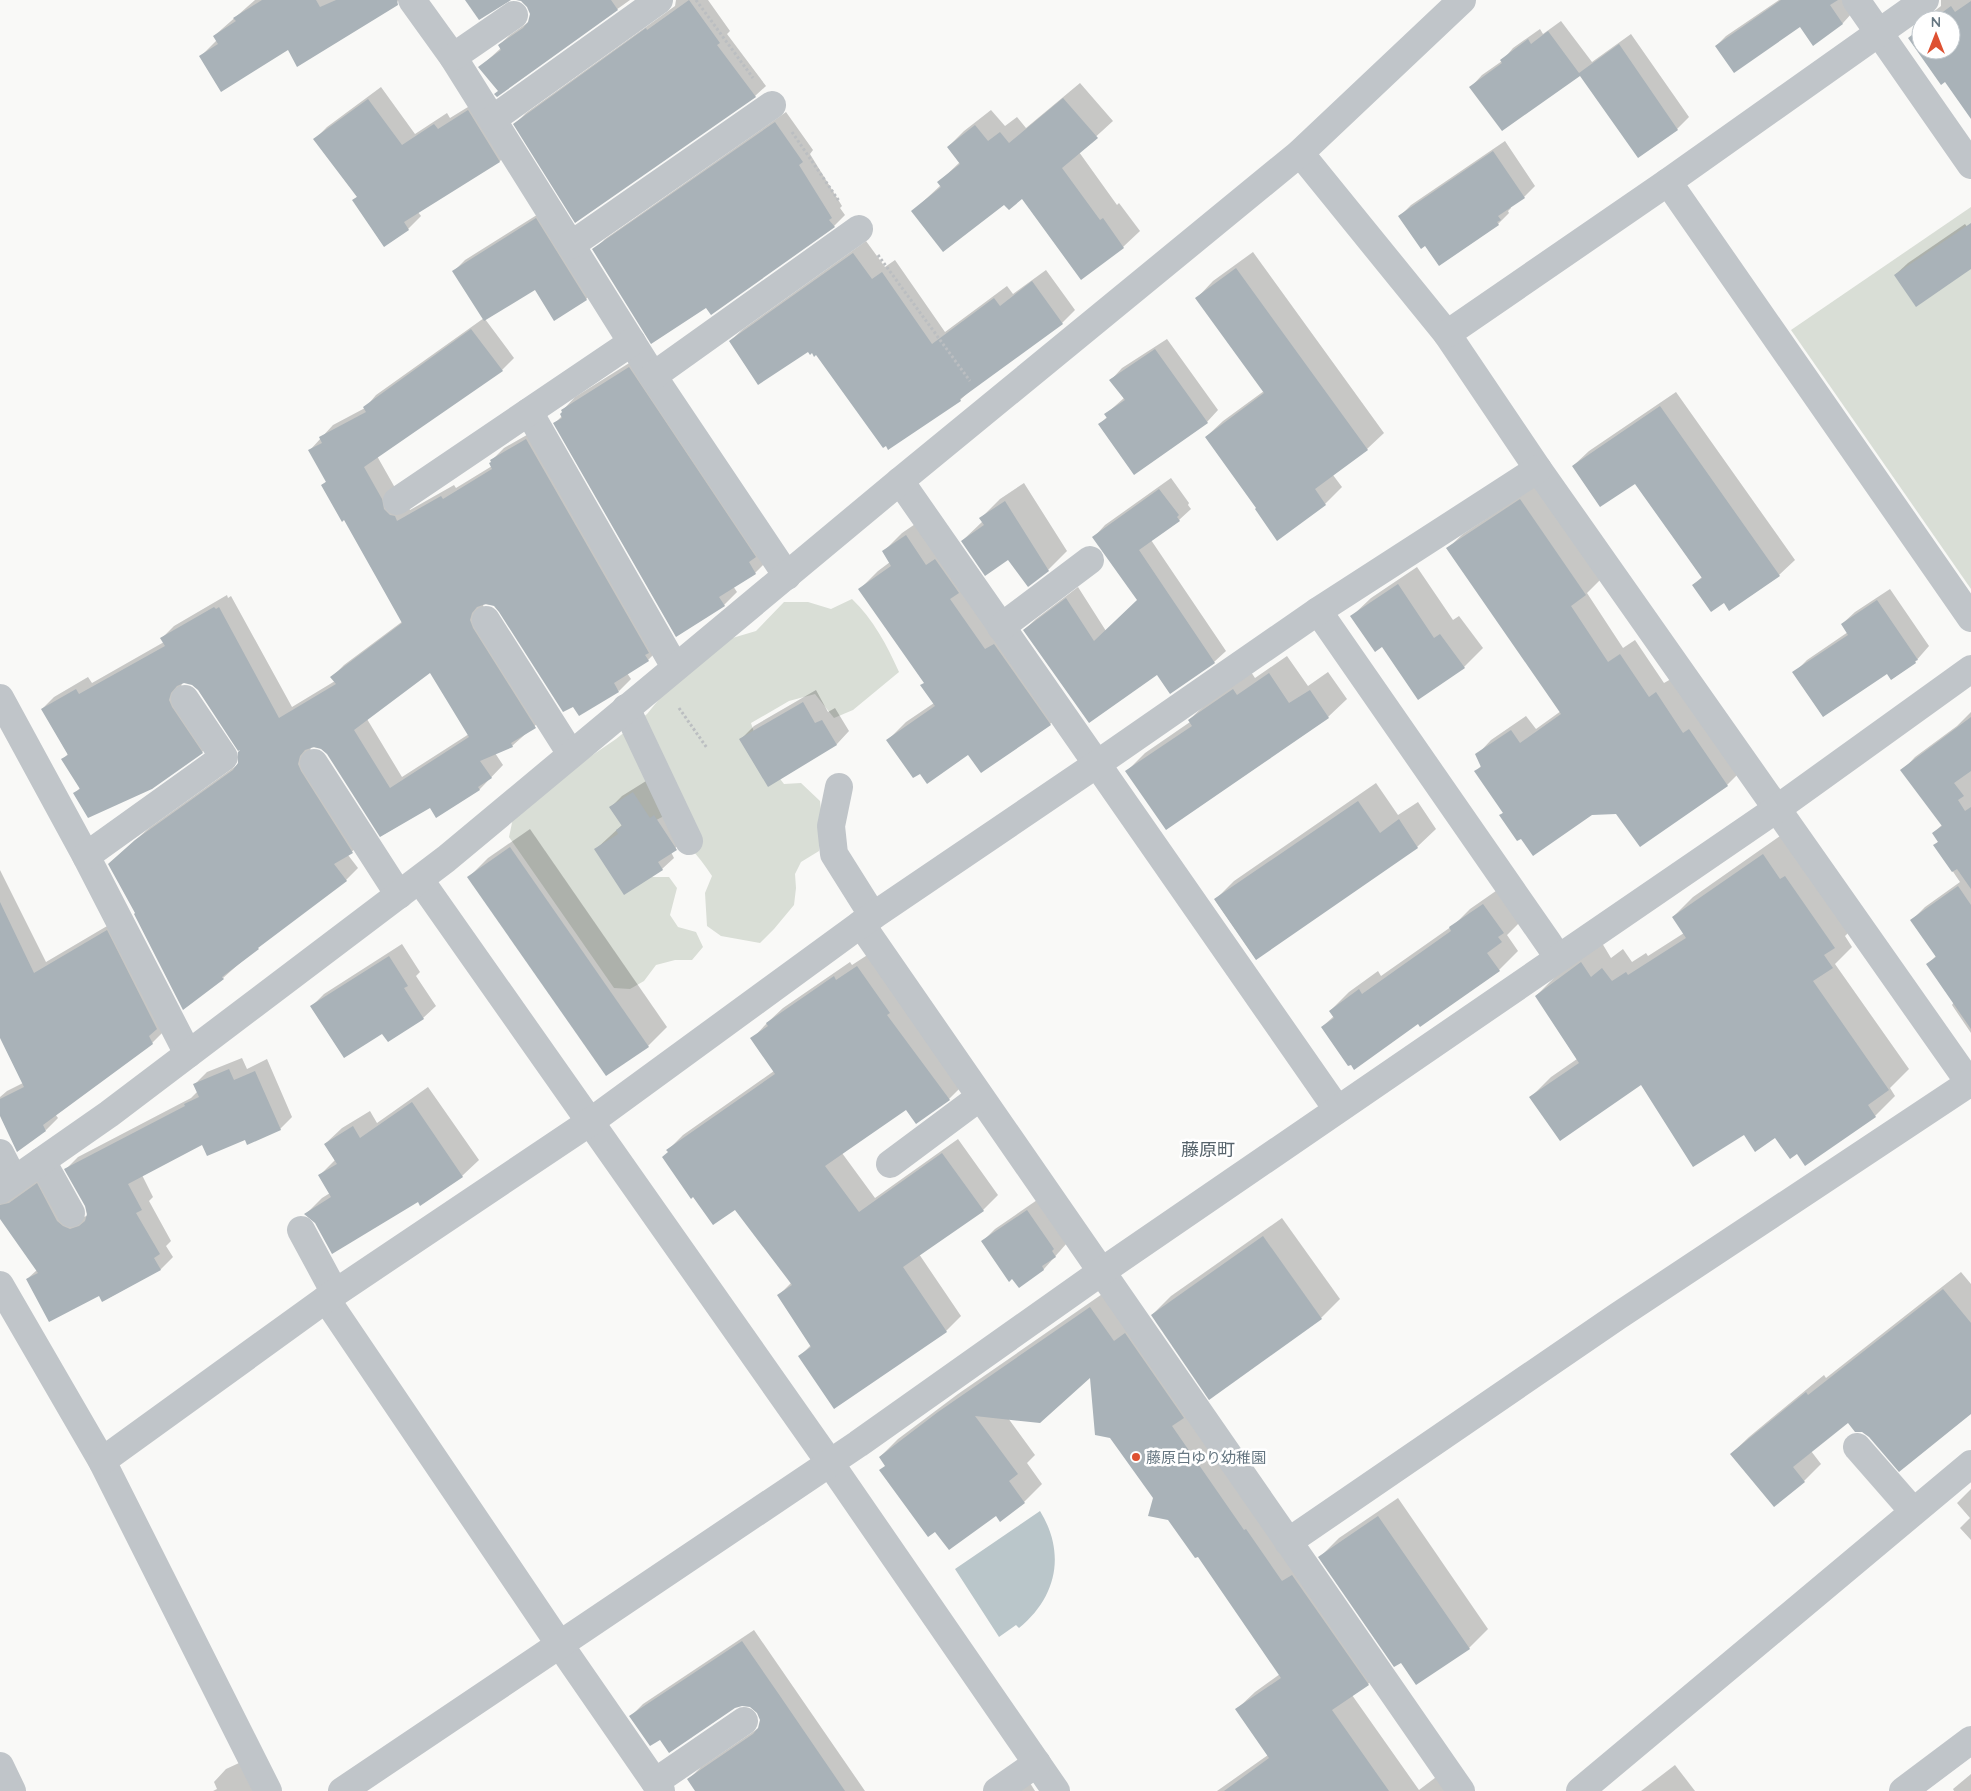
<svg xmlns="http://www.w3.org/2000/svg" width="1971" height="1791" viewBox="0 0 1971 1791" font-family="Quicksand,'Noto Sans JP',sans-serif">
	<rect width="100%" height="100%" fill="#f9f9f7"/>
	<g fill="#d9ded6">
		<path d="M1971,207V589L1791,330Z"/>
		<path d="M852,599C873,619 887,645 899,672L853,710L834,718L815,694L789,701L751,723L761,754L784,784L801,783L820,801L822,819L819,851L801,862L795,874L796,888L794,905L774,929L760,943L721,936L707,926L705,893L712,876C698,854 680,837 664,816L606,846L623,877H669L677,888L670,915L678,927L696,932L703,947L692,960H675L656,965L644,981L630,989L614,988L509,837L513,818L559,778L616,739L647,714L665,692L729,639L756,631L784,602H808L831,609Z"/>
	</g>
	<path fill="#bac6ca" d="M1040,1511C1066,1553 1057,1597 1019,1628L1016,1625L999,1637L955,1569Z"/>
	<g fill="#0003" fill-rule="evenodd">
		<path d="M255,0H399L392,7L288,49L201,56L217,40L214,36Z"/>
		<path d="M522,0H630L497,95L499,91L480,67L501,48L499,45L510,35L530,21L531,13L528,5Z"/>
		<path d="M676,0H708L730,31L727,34L766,86L755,96L515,124L526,113L675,6Z"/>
		<path d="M1779,0H1843L1852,13L1843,23L1813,44L1800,25L1716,46L1726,36Z"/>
		<path d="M1941,0H1971V117L1946,81L1916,48L1921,40V50H1951V20H1923L1941,6Z"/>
		<path d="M1561,21L1592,62L1631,34L1689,117L1677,129L1638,156L1580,74L1471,87L1482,75L1502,61L1513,48L1540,29L1543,34Z"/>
		<path d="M1080,83L1113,121L1079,152L1117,205L1119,203L1140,231L1123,247L1081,278L1022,198L1004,203L913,211L941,185L939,182L960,162L948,147L964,131L991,110L1005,126L1017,117L1026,128Z"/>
		<path d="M381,87L415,134L447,113L450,118L481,99L512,149L500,161L418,212L421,216L408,229L384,246L353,200L358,196L315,139L327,127Z"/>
		<path d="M786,112L813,150L810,154L842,206L840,208L845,215L834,226L706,306L594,250L605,239Z"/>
		<path d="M1505,141L1535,186L1524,197L1510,206L1511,208L1508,211L1509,213L1498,224L1426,244L1400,216L1411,205Z"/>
		<path d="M548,208L598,288L586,299L535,288L485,319L514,358L502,370L377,456L394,486L396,497L407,504L410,510L454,485L456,488L492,466V460L504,448L539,428L660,648L648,660L627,673L631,679L619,691L494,605L483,604L485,616L547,715L512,746L495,753L503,765L480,789L437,816L431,806L381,836L328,753L321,748L311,747L310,751L365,840L348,855L358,868L346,880L266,940L223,978L136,913L109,864L149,828L240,763L245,747L199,689L193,684L184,682L182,683L181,687L214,740L202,752L75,793L80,788L63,759L68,754L42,709L54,697L88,677L92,683L164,642L162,638L174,626L227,595L228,598L231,596L292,707L335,681L332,677L344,665L403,621L344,518L322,485L327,481L310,450L333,425L365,408L376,395L484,318L454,271L465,260ZM430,671L469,734L402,777L367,719Z"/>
		<path d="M1965,224L1971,232V267L1895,275L1908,263Z"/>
		<path d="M866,241L885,267L895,260L945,332L1007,286L1013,294L1046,270L1075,310L1062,323L971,390L960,400L808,350L730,341L743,329Z"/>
		<path d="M1253,252L1384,433L1367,449L1333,475L1342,487L1325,504L1278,539L1258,508L1206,437L1223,421L1264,391L1197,298L1213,281Z"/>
		<path d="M1167,339L1218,410L1207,422L1100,424L1107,417L1106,414L1124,398L1111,380L1122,368Z"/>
		<path d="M642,355L768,560L755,573L733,586L737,592L724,605L555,423L562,416L563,410L575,397Z"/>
		<path d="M1676,392L1795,560L1779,575L1724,601L1693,585L1702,577L1636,482L1573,466L1589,451Z"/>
		<path d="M1171,478L1189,503L1188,505L1191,509L1179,520L1151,540L1226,651L1214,662L1158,673L1024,630L1036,619L1078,587L1106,631L1139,600L1094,537L1105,525Z"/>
		<path d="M1024,483L1067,551L1048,570L1008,558L962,541L983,521L981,518L1000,499Z"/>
		<path d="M1535,486L1600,580L1587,593L1623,648L1635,640L1664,683L1671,679L1742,770L1727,785L1591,813L1521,837L1501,815L1504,812L1476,771L1482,765L1477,755L1491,740L1526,716L1536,729L1561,711L1448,548L1463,534Z"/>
		<path d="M924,518L1068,706L1050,724L920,772L888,740L906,722L934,703L925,682L860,589L878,571L890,562L883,552L902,533Z"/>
		<path d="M1417,567L1453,620L1459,616L1483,648L1464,667L1418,698L1382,645L1352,616L1371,598Z"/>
		<path d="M1890,589L1929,646L1915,662L1892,679L1887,672L1794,673L1807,660L1848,632L1842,624L1855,612Z"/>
		<path d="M1287,656L1308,686L1328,672L1347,699L1328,717L1166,828L1127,771L1145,753L1190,722L1189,720L1208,702L1251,672L1255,678Z"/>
		<path d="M816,690L828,712L835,708L849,731L837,744L768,785L741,739L754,726Z"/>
		<path d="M1971,712V1033L1952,1005L1954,1002L1928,964L1936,956L1912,920L1925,907L1960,882L1935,845L1939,841L1933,833L1942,825L1902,771L1915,757L1957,726Z"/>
		<path d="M646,781L687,837L671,852L674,858L662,869L596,849L622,825L611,807L622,796Z"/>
		<path d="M1376,783L1398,815L1418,802L1436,829L1417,847L1256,959L1215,900L1234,881Z"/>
		<path d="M530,829L667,1027L648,1046L606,1074L469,877L488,858Z"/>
		<path d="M1783,834L1854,927L1845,936L1852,947L1835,964L1909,1069L1890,1088L1895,1096L1875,1116L1806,1164L1798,1152L1775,1136L1744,1134L1642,1083L1531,1097L1551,1077L1577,1059L1536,996L1556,976L1602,943L1611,958L1623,949L1632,962L1646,953L1648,956L1684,933L1673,917L1693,897Z"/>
		<path d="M0,870L46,962L119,919L164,1031L152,1043L55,1114L58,1118L46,1130L0,1114V1097L7,1091L23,1083L0,1035Z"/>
		<path d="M1503,886L1520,922L1507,935L1518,951L1499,970L1419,1022L1322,1027L1334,1016L1330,1011L1349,992L1378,971L1381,976L1455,924L1470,909Z"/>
		<path d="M402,944L420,972L416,976L436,1006L423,1018L383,1032L312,1006L324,994Z"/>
		<path d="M872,952L964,1084L949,1099L906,1108L842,1153L875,1198L958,1139L998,1195L983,1210L919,1254L961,1316L946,1331L800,1356L811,1345L779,1295L792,1282L735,1209L668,1150L683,1135L774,1071L752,1039L767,1023L783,1008L850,962L852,965Z"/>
		<path d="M242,1058L247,1069L267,1059L292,1117L280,1129L245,1138L202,1143L142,1175L153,1197L149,1201L171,1241L166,1246L173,1257L161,1269L103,1301L99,1294L27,1279L37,1270L0,1217V1203L49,1172L83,1217L87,1216L86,1205L66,1169L78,1157L191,1098L198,1091L195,1084L207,1072Z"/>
		<path d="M428,1087L479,1160L462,1176L421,1204L418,1200L316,1222L306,1214L322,1198L330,1193L320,1175L335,1160L325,1144L342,1128L370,1111L377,1123Z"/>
		<path d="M1040,1198L1067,1243L1044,1269L1019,1286L982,1242L995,1229Z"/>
		<path d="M1282,1218L1340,1299L1321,1318L1152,1315L1171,1296Z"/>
		<path d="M1961,1272L1971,1284V1412L1870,1436L1848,1421L1811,1451L1821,1464L1804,1481L1731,1454L1749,1437L1824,1375L1826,1378Z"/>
		<path d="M1108,1290L1386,1666L1368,1684L1352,1695L1419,1790L1448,1768L1465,1791H1217L1268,1755L1237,1709L1255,1692L1280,1674L1198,1555L1154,1498L1091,1376L1008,1418L1035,1455L1027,1463L1042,1484L1024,1502L1000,1520L996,1514L886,1465L880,1457L898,1439L958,1394Z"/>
		<path d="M1971,1489V1540L1960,1528L1970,1518L1957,1503Z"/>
		<path d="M1398,1498L1488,1629L1469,1648L1401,1661L1320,1557L1339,1538Z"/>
		<path d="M754,1630L865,1791H697L689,1779L701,1767L760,1727L761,1720L758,1711L751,1706L742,1704L660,1738L631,1716L643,1704Z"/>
		<path d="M252,1757L263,1791H213L217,1789L214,1782L226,1769Z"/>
		<path d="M1675,1765L1695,1791H1641Z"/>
		<path d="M1971,1774V1791H1954L1953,1789Z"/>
		<path d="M1030,1783L1035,1791H1011Z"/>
	</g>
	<g fill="#a9b2b8" fill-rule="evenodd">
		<path d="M262,0H316L320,7L336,0H397L398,5L297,67L288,50L221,92L199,56L218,44L213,36L236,21L233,18Z"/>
		<path d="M465,0H511L479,20Z"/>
		<path d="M516,0H611L618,10L497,97L494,94L498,91L478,67L501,50L498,45L523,28L528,22L530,14L527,7L521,1Z"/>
		<path d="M689,0L720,43L717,45L756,97L575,223L513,124L646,28L647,30Z"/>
		<path d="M1781,0H1838L1830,5L1843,24L1813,46L1800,27L1734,73L1715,46Z"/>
		<path d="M1971,1V119L1945,82L1941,85L1908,38L1921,28V50H1951V20H1932L1951,6L1955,12Z"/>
		<path d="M1548,31L1579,73L1619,44L1678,130L1638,158L1580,76L1502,131L1469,87L1502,63L1500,60L1528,39L1531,44Z"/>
		<path d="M1063,98L1098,138L1062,168L1100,220L1103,218L1124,248L1081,280L1022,199L1009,210L1004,205L943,252L911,211L941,187L937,182L960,164L947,147L975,125L988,141L1000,132L1009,143Z"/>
		<path d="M368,99L402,145L434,124L438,129L468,110L500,162L404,222L409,230L384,247L352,200L357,197L313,139Z"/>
		<path d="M775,122L803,162L799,165L832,218L829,220L835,227L711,315L706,308L651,344L592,249Z"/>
		<path d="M1493,151L1525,198L1498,216L1501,220L1497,222L1499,225L1439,266L1425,246L1421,249L1398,216Z"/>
		<path d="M536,218L587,300L554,321L535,290L484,321L452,271Z"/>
		<path d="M1971,223V269L1916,307L1894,275Z"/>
		<path d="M853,253L872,279L882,272L932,344L994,298L1000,306L1032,281L1063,324L960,399L961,401L888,450L886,446L883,448L816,355L814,357L812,353L810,355L808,352L758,385L729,341Z"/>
		<path d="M1236,268L1368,450L1315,489L1326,505L1277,541L1255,509L1256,508L1205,437L1264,393L1195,298Z"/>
		<path d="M471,329L503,371L364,467L382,499L384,509L390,515L395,516L397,521L441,496L443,499L492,469L489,463L491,462L490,460L526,439L649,653L645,655L649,661L614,683L619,692L579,716L573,707L563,712L499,612L494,606L486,604L477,607L472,613L470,620L473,628L536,728L511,743L513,747L480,761L492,778L478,787L480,790L436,818L430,808L380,837L327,754L321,749L314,747L305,750L300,756L298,764L301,771L353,853L334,864L347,881L258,948L259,949L222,977L224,979L183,1010L134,914L135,913L108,864L135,840L233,770L238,763V752L240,750L238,751L198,690L192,685L184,683L177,686L171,693L169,700L172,707L203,753L152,789L88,818L73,793L80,789L61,759L68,755L41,709L76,689L79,694L165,646L160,638L214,607L216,609L219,607L279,718L336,684L330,677L402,623L344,520L342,522L321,485L326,482L308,450L322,443L319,437L366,412L363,407ZM430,673L469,737L390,788L354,730Z"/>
		<path d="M1155,349L1208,423L1134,475L1098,424L1107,418L1104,414L1125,400L1109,380Z"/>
		<path d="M629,367L756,557L749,562L756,574L719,597L725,606L676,637L553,423L562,418L560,414L562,412L561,410Z"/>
		<path d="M1660,406L1780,576L1729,611L1724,603L1711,612L1692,585L1702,578L1635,484L1600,507L1572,466Z"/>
		<path d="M1159,489L1179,515L1177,517L1180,521L1139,550L1215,663L1170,694L1157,675L1089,723L1023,630L1066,598L1094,641L1137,600L1092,537Z"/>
		<path d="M1520,499L1586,595L1571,606L1608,662L1620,654L1649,697L1656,692L1683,733L1689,729L1728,786L1640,847L1616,814L1592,815L1533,856L1521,839L1517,841L1499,815L1503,813L1474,771L1481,767L1475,754L1511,730L1520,743L1561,714L1446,548Z"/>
		<path d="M1005,501L1049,571L1028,587L1008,560L985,576L961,541L984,525L979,518Z"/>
		<path d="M906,535L926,565L935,559L959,593L950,599L985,649L994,644L1051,725L981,773L968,755L927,784L920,774L913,778L886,740L935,706L920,685L924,683L858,589L891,566L882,551Z"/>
		<path d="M1398,584L1434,638L1440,634L1465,668L1418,700L1382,647L1375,652L1350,616Z"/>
		<path d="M1877,600L1918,660L1915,661L1916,663L1891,680L1887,674L1823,717L1792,672L1848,635L1841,624Z"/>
		<path d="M1269,673L1289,703L1310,690L1329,718L1166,830L1125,771L1192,726L1188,720L1233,689L1237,695Z"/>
		<path d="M803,702L815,723L822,720L837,745L768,787L739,739Z"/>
		<path d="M1971,717V771L1954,783L1964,796L1958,800L1965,811L1971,807V889L1957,869L1952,872L1933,845L1938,842L1932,833L1942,826L1900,770Z"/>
		<path d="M633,792L650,818L654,815L677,850L658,862L663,870L624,895L594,849L618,834L616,830L622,826L609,807Z"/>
		<path d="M1358,801L1380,833L1399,819L1418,848L1256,960L1214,899Z"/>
		<path d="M510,847L649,1047L606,1076L467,877Z"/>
		<path d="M1763,854L1780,879L1785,876L1835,948L1824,955L1833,968L1813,981L1889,1090L1868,1105L1876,1117L1805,1166L1797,1154L1790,1159L1775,1138L1755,1152L1744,1135L1693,1167L1641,1085L1560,1141L1529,1097L1579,1063L1535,996L1581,962L1591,977L1602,968L1612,981L1626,972L1628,975L1686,938L1672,917Z"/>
		<path d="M1958,886L1971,905V1029L1926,964L1936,957L1910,920Z"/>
		<path d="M0,902L34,973L107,930L157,1029L149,1036L153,1044L43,1125L46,1131L17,1152L0,1116V1099L24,1087L0,1038Z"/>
		<path d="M1483,904L1504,933L1498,937L1502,942L1487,953L1500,971L1420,1027L1418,1024L1354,1070L1351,1065L1348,1066L1321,1027L1334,1018L1329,1011L1359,989L1362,994L1451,931L1449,927Z"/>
		<path d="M389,956L408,986L404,988L424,1019L388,1042L382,1034L344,1058L310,1006Z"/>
		<path d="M857,966L890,1013L887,1015L950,1100L916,1124L906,1110L825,1166L859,1212L942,1153L984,1211L903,1267L947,1332L834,1409L798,1356L811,1347L777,1295L792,1285L735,1210L713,1225L693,1197L691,1199L662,1157L668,1152L666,1150L775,1074L750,1038L768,1026L766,1023L834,976L836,980Z"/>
		<path d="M229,1069L234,1080L255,1071L281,1130L247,1145L245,1140L207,1156L202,1145L128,1184L142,1210L136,1213L160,1254L154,1258L161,1270L102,1302L99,1296L49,1322L26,1279L38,1273L0,1219V1205L9,1203L37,1183L57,1221L63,1226L70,1229L79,1226L85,1221L87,1214L85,1206L64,1169L185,1106L184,1104L199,1097L193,1084Z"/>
		<path d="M412,1102L463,1177L420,1206L418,1202L332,1254L315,1223L304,1214L331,1197L318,1175L337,1164L324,1144L353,1126L360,1138Z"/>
		<path d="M1027,1210L1054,1249L1052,1251L1056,1257L1042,1266L1044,1270L1019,1288L1012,1279L1009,1282L981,1241Z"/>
		<path d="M1263,1236L1322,1319L1209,1400L1151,1315Z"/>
		<path d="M1943,1289L1971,1323V1414L1899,1472L1869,1437L1862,1432H1855L1848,1423L1793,1467L1805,1482L1774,1507L1730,1454L1806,1392L1808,1395Z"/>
		<path d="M1090,1307L1114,1341L1125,1333L1184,1418L1172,1426L1244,1530L1246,1529L1282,1581L1292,1575L1369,1685L1332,1710L1389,1791H1224L1269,1758L1235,1709L1281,1678L1198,1557L1195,1558L1168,1520L1148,1516L1153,1498L1110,1438L1095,1435L1090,1378L1040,1423L975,1416L1018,1474L1009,1481L1025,1503L1000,1522L996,1516L949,1550L935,1532L928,1537L879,1470L885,1466L879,1457L938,1412Z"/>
		<path d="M1378,1516L1470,1649L1416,1685L1401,1663L1394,1667L1318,1557Z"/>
		<path d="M742,1641L778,1693L845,1791H695L687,1779L753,1734L758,1728L760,1720L757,1713L750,1707L742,1706L735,1708L669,1753L660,1740L650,1746L629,1716Z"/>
	</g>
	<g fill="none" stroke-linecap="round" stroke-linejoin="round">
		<g stroke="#bbbec1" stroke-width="3" stroke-dasharray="2.5 2.5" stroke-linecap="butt">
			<path d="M696,0L753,78"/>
			<path d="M792,132L839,201"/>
			<path d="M878,255L970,381"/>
			<path d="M679,708L707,748"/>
		</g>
		<g stroke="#c0c5c9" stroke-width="28">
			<path d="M412,0L453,57L653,376L787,576"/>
			<path d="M1856,0L1971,165"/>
			<path d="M453,57L514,15"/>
			<path d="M493,119L659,0"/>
			<path d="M1300,153L1447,334L1538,469L1971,1085"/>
			<path d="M1668,182L1971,618"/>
			<path d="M571,245L772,105"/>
			<path d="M1447,334L1668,182L1925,0"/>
			<path d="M653,376L859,229"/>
			<path d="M529,412L675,667"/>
			<path d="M900,481L1337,1109"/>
			<path d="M397,501L632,342"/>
			<path d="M1318,611L1549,944L1558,958"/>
			<path d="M486,620L571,754"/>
			<path d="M1001,627L1090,560"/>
			<path d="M0,698L86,856L188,1054"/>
			<path d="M626,708L689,841"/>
			<path d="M314,763L399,895"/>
			<path d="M839,787L831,826L834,854L873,916"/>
			<path d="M86,856L224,757L185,699"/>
			<path d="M420,880L830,1463L1056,1791"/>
			<path d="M861,924L1461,1791"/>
			<path d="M0,1153L14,1180"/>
			<path d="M42,1161L71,1213"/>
			<path d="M890,1164L980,1097"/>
			<path d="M0,1190L109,1114L446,859L900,481L1300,153L1462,0"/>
			<path d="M301,1230L335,1293"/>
			<path d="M0,1285L102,1461L268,1791"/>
			<path d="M326,1299L560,1645L661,1791"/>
			<path d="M1857,1447L1913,1511"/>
			<path d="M102,1461L326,1299L590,1122L861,924L1097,764L1318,611L1538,469"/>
			<path d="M1288,1542L1618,1316L1971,1082"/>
			<path d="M0,1766L12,1791"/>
			<path d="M655,1782L744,1721"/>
			<path d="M342,1791L858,1444L1101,1272L1778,808L1971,669"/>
			<path d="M997,1791L1037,1763"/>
			<path d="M1580,1791L1971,1464"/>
			<path d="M1903,1791L1971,1740"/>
		</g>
	</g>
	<circle fill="#de5132" stroke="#fff" stroke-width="2" cx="1136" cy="1457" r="5"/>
	<g text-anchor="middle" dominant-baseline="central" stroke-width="5" stroke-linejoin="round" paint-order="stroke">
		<g font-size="15" fill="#657681" stroke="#fff" text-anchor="start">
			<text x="1146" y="1457">藤原白ゆり幼稚園</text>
		</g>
		<g font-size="18" fill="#57646c" stroke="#fff">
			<text x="1208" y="1149">藤原町</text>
		</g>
	</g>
	<g transform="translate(1936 35)"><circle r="24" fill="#ffffff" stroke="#c1c8cd"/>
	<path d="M0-4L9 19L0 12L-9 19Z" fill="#de5132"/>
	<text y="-8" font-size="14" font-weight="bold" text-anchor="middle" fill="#657681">N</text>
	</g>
</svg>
